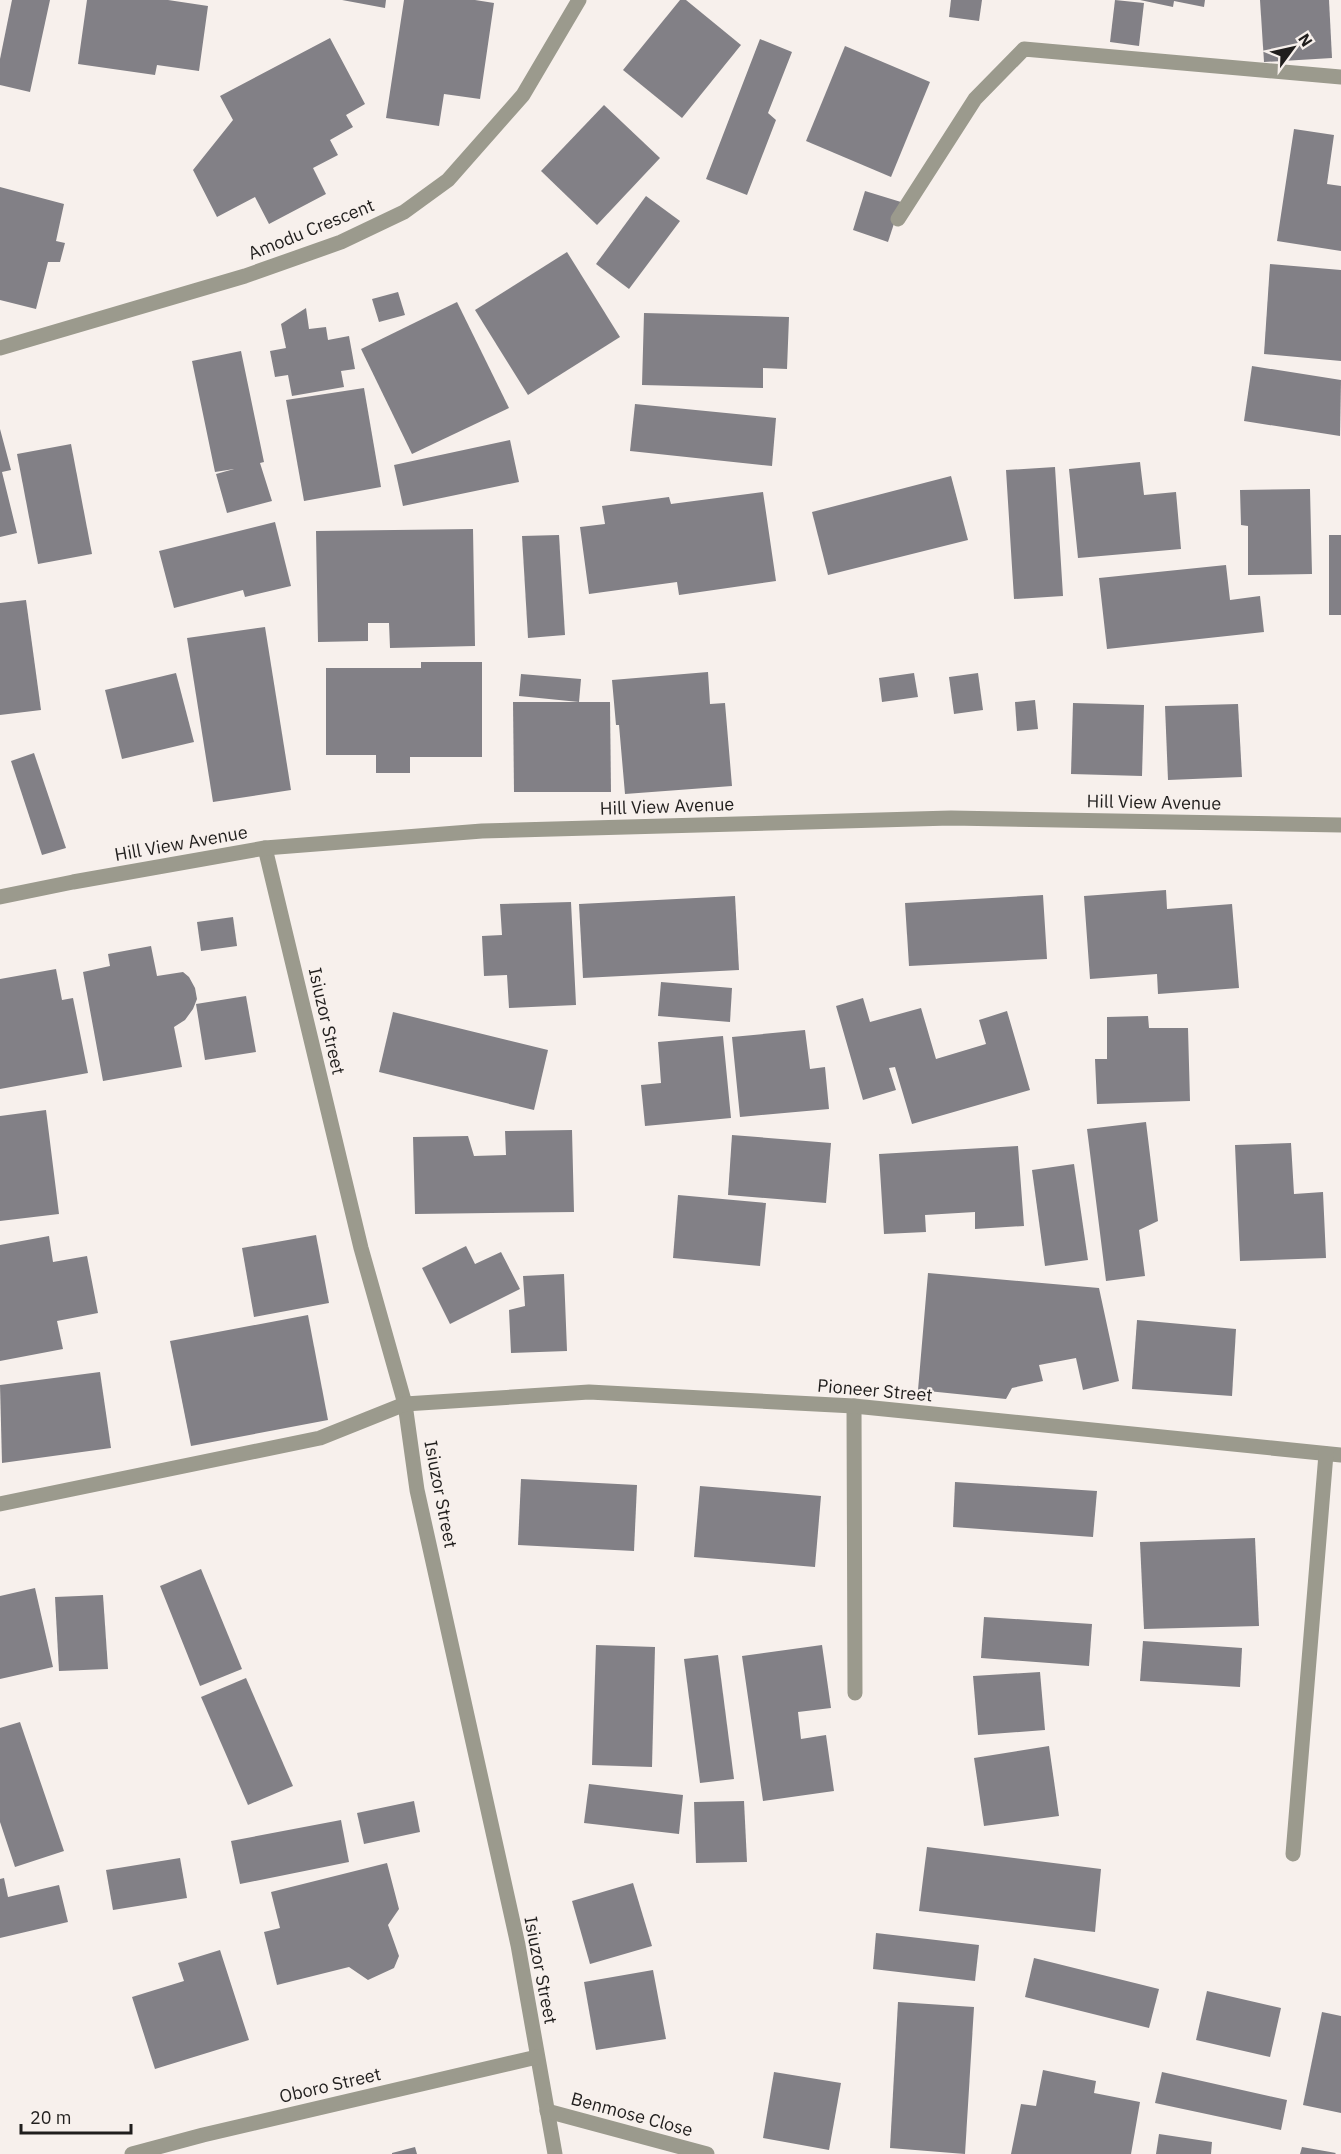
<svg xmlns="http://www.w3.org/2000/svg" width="1341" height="2154" viewBox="0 0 1341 2154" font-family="'IBM Plex Sans',sans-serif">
	<rect width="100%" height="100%" fill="#f7f0ec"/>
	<g fill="#828086">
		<path d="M12,0H50L30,92L0,85V59Z"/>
		<path d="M87,0H168L208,6L199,71L157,65L155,75L78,64Z"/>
		<path d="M342,0H386L385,8Z"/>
		<path d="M404,0H475L494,3L480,99L444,94L439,126L386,118Z"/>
		<path d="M680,0H686L741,45L682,118L623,70Z"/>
		<path d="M951,0H982L979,21L949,17Z"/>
		<path d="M1115,0L1144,3L1139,46L1110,42Z"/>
		<path d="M1140,0H1205L1204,7L1174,1L1173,7Z"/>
		<path d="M1260,0H1329L1332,58L1264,62Z"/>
		<path d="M330,38L365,104L346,115L353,127L330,140L338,155L313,168L326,194L269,224L255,197L217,217L193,170L233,120L220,96Z"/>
		<path d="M760,39L792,52L768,113L776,120L747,195L706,179Z"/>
		<path d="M845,46L930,82L891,177L806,141Z"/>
		<path d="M604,105L660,158L597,225L541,171Z"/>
		<path d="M1294,129L1334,135L1327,184L1341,186V251L1277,241Z"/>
		<path d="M0,187L64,204L56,241L65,243L60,262H48L36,309L0,300Z"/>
		<path d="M865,191L901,202L888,242L853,230Z"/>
		<path d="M646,196L680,221L629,289L596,264Z"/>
		<path d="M567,252L620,337L528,395L475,310Z"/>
		<path d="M1270,264L1341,270V361L1264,354Z"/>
		<path d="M398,292L405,315L379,322L372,299Z"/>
		<path d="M457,302L509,408L412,454L361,349Z"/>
		<path d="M306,308L309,329L326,327L328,340L349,336L355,369L341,371L344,387L292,396L288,375L275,377L270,351L286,348L281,324Z"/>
		<path d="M644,313L789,317L787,369L763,368V388L642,385Z"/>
		<path d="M241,351L264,462L260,463L272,501L227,513L216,474L234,469L215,472L192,361Z"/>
		<path d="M1252,366L1341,380L1340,436L1244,421Z"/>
		<path d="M364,388L381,487L304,501L286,400Z"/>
		<path d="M635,404L776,418L772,466L630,451Z"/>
		<path d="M0,429L11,470L2,472L17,533L0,537Z"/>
		<path d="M510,440L519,482L403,506L394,465Z"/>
		<path d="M71,444L92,554L38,564L17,454Z"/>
		<path d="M1140,462L1144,495L1176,492L1181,549L1078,558L1069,469Z"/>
		<path d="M1055,467L1063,596L1014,599L1006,470Z"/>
		<path d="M951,476L968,540L828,575L812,512Z"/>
		<path d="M1310,489L1312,574L1248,575V526L1241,525L1240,490Z"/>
		<path d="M763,492L776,581L679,595L677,582L589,594L580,527L605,524L602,506L669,497L671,504Z"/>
		<path d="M275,522L291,586L245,597L243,590L174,608L159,551Z"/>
		<path d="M473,529L475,646L390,648L389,623H368V641L318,642L316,531Z"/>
		<path d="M559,535L565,635L528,638L522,536Z"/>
		<rect x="1329" y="535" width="12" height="80"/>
		<path d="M1226,565L1230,600L1260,596L1264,632L1107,649L1099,578Z"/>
		<path d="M26,600L41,710L0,715V603Z"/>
		<path d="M265,627L291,790L213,802L187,638Z"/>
		<path d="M421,662H482V757H410V773H376V755H326V668H421Z"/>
		<path d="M708,672L710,704L725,703L732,786L625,794L619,725H616L612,680Z"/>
		<path d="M176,673L194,742L122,759L105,690Z"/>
		<path d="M914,673L918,697L882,702L879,678Z"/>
		<path d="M978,673L983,710L954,714L949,677Z"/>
		<path d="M521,674L581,679L579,702L519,696Z"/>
		<path d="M1035,700L1038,729L1017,731L1015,702Z"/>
		<path d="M513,702H610L611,792H514Z"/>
		<path d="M1073,703L1144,705L1142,776L1071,774Z"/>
		<path d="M1238,704L1242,777L1168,780L1165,706Z"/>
		<path d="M34,753L66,848L42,855L11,761Z"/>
		<path d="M1166,890L1167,909L1232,904L1239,988L1158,994L1157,974L1090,979L1084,896Z"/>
		<path d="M1043,895L1047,959L909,966L905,903Z"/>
		<path d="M735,896L739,970L583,978L579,904Z"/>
		<path d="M571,902L576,1005L509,1008L507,975L484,976L482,936L502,935L500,904Z"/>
		<path d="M233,917L237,946L201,951L197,922Z"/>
		<path d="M151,946L157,976L183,972L189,977L195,988L197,999L193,1009L185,1020L174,1027L182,1067L103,1081L83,972L110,966L108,954Z"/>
		<path d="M56,969L62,1000L73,998L88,1073L0,1089V979Z"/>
		<path d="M661,982L732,988L730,1022L658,1016Z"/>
		<path d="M246,996L256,1052L205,1060L196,1004Z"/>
		<path d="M863,998L870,1022L921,1008L936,1059L986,1044L979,1020L1007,1011L1030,1090L912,1124L895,1067L889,1068L896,1090L863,1100L836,1006Z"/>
		<path d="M393,1012L548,1050L534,1110L379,1072Z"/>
		<path d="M1148,1016L1149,1028H1188L1190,1101L1097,1104L1095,1059H1107V1017Z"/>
		<path d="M805,1030L810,1069L825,1067L829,1109L740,1117L732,1037Z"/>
		<path d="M723,1036L731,1118L645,1126L641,1085L661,1083L658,1042Z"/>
		<path d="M46,1110L59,1214L0,1221V1116Z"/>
		<path d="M1146,1122L1158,1221L1139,1230L1145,1276L1106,1281L1087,1129Z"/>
		<path d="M572,1130L574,1212L415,1214L413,1137L468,1136L474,1156L506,1155L505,1131Z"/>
		<path d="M732,1135L831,1143L826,1203L728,1195Z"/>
		<path d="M1291,1143L1294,1194L1323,1192L1326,1258L1240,1261L1235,1145Z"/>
		<path d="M1018,1146L1024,1226L975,1229V1212L925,1215L926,1232L884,1234L879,1154Z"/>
		<path d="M1074,1164L1088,1260L1045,1266L1032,1170Z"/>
		<path d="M678,1195L766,1203L760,1266L673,1258Z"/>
		<path d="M316,1235L329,1303L254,1317L242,1248Z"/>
		<path d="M49,1236L53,1262L87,1256L98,1313L57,1321L63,1349L0,1361V1245Z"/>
		<path d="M466,1246L475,1264L501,1252L520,1289L450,1324L422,1268Z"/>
		<path d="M928,1273L1099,1288L1119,1381L1083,1390L1076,1358L1039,1365L1043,1381L1012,1388L1006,1399L918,1390Z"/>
		<path d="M564,1274L567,1351L511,1353L509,1310L525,1306L523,1276Z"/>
		<path d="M308,1315L328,1420L191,1446L170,1341Z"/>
		<path d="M1137,1320L1236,1329L1232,1396L1132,1389Z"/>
		<path d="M100,1372L111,1448L2,1463L0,1385Z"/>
		<path d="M521,1479L637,1485L634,1551L518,1545Z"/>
		<path d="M955,1482L1097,1491L1093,1537L953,1527Z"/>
		<path d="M700,1486L821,1496L815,1567L694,1557Z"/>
		<path d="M1255,1538L1259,1626L1144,1629L1140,1542Z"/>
		<path d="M201,1569L242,1669L200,1686L160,1586Z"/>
		<path d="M35,1588L53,1667L0,1679V1596Z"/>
		<path d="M103,1595L108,1669L59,1671L55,1597Z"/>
		<path d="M984,1617L1092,1624L1089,1666L981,1658Z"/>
		<path d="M1143,1641L1242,1648L1240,1687L1140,1681Z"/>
		<path d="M596,1645L655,1647L652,1767L592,1765Z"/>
		<path d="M822,1645L831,1708L798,1712L801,1739L826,1735L834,1791L763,1801L742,1656Z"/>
		<path d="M718,1655L734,1779L700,1783L684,1659Z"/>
		<path d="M1040,1672L1045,1730L978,1735L973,1676Z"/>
		<path d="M246,1678L293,1786L248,1805L201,1697Z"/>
		<path d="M20,1722L64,1851L15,1867L0,1822V1728Z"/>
		<path d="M1049,1746L1059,1816L984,1826L974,1758Z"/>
		<path d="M589,1784L683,1795L679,1834L584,1823Z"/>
		<path d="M414,1801L420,1832L364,1844L357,1813Z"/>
		<path d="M744,1801L747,1862L696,1863L694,1802Z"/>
		<path d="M341,1820L349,1862L240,1884L231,1841Z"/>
		<path d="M927,1847L1101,1869L1095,1932L919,1911Z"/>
		<path d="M180,1858L187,1898L113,1910L106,1870Z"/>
		<path d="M387,1863L399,1909L388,1925L399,1956L394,1968L368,1980L349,1967L277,1985L264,1932L280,1928L271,1892Z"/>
		<path d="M4,1878L8,1897L59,1885L68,1922L0,1938V1879Z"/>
		<path d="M633,1883L652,1946L590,1964L572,1901Z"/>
		<path d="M876,1933L979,1945L975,1981L873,1969Z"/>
		<path d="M220,1950L249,2040L155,2069L132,1997L184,1981L178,1963Z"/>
		<path d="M1034,1958L1159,1989L1149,2028L1025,1997Z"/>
		<path d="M653,1970L666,2039L596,2050L584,1982Z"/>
		<path d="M1207,1991L1281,2008L1270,2057L1196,2040Z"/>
		<path d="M898,2002L974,2007L965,2154L890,2148Z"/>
		<path d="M1322,2012L1341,2016V2113L1303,2105Z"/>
		<path d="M1043,2070L1096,2081L1094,2093L1140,2102L1131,2154H1011L1021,2104L1036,2106Z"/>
		<path d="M774,2072L841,2083L829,2150L763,2138Z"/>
		<path d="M1162,2072L1287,2100L1281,2130L1155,2103Z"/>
		<path d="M1159,2134L1212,2142L1211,2154H1156Z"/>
		<path d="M415,2147L417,2154H392V2153Z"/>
		<path d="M1302,2147L1336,2153L1335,2154H1300Z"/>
	</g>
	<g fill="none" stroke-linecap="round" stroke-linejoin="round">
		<g stroke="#9b9a8d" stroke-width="15">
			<path d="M898,219L975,99L1024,49L1341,77"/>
			<path d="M0,348L245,276L341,242L404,212L448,180L523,95L579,0"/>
			<path d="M265,848L361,1248L405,1404L417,1490L518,1945L555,2154"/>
			<path d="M0,897L73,882L265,848L482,831L951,818L1341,825"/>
			<path d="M854,1406L855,1693"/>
			<path d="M0,1504L320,1438L405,1404L589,1392L854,1406L1341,1455"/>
			<path d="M1293,1854L1326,1454"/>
			<path d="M547,2111L707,2154"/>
			<path d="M132,2154L203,2135L537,2057"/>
		</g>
	</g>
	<g text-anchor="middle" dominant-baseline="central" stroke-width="4.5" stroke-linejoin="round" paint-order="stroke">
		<g font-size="18" fill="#201e1d" stroke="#f7f0ec">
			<text transform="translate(311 229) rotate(-22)">Amodu Crescent</text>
			<text transform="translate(1154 802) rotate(1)">Hill View Avenue</text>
			<text transform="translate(667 806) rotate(-2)">Hill View Avenue</text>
			<text transform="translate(181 843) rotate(-10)">Hill View Avenue</text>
			<text transform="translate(327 1021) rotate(77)">Isiuzor Street</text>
			<text transform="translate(875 1390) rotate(5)">Pioneer Street</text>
			<text transform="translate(441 1494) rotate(79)">Isiuzor Street</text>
			<text transform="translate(541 1970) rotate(79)">Isiuzor Street</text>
			<text transform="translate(330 2085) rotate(-13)">Oboro Street</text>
			<text transform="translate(632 2114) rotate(15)">Benmose Close</text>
		</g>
	</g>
	<g transform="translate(1293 48) rotate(57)" stroke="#f7f0ec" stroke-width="4.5" paint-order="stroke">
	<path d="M0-4.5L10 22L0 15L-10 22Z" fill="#201e1d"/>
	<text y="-9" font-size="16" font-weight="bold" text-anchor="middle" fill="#201e1d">N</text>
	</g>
	<path d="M21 2124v9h110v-9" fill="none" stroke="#201e1d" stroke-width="3"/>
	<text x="30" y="2124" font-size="18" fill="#201e1d" stroke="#f7f0ec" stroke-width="4.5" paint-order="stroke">20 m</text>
</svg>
